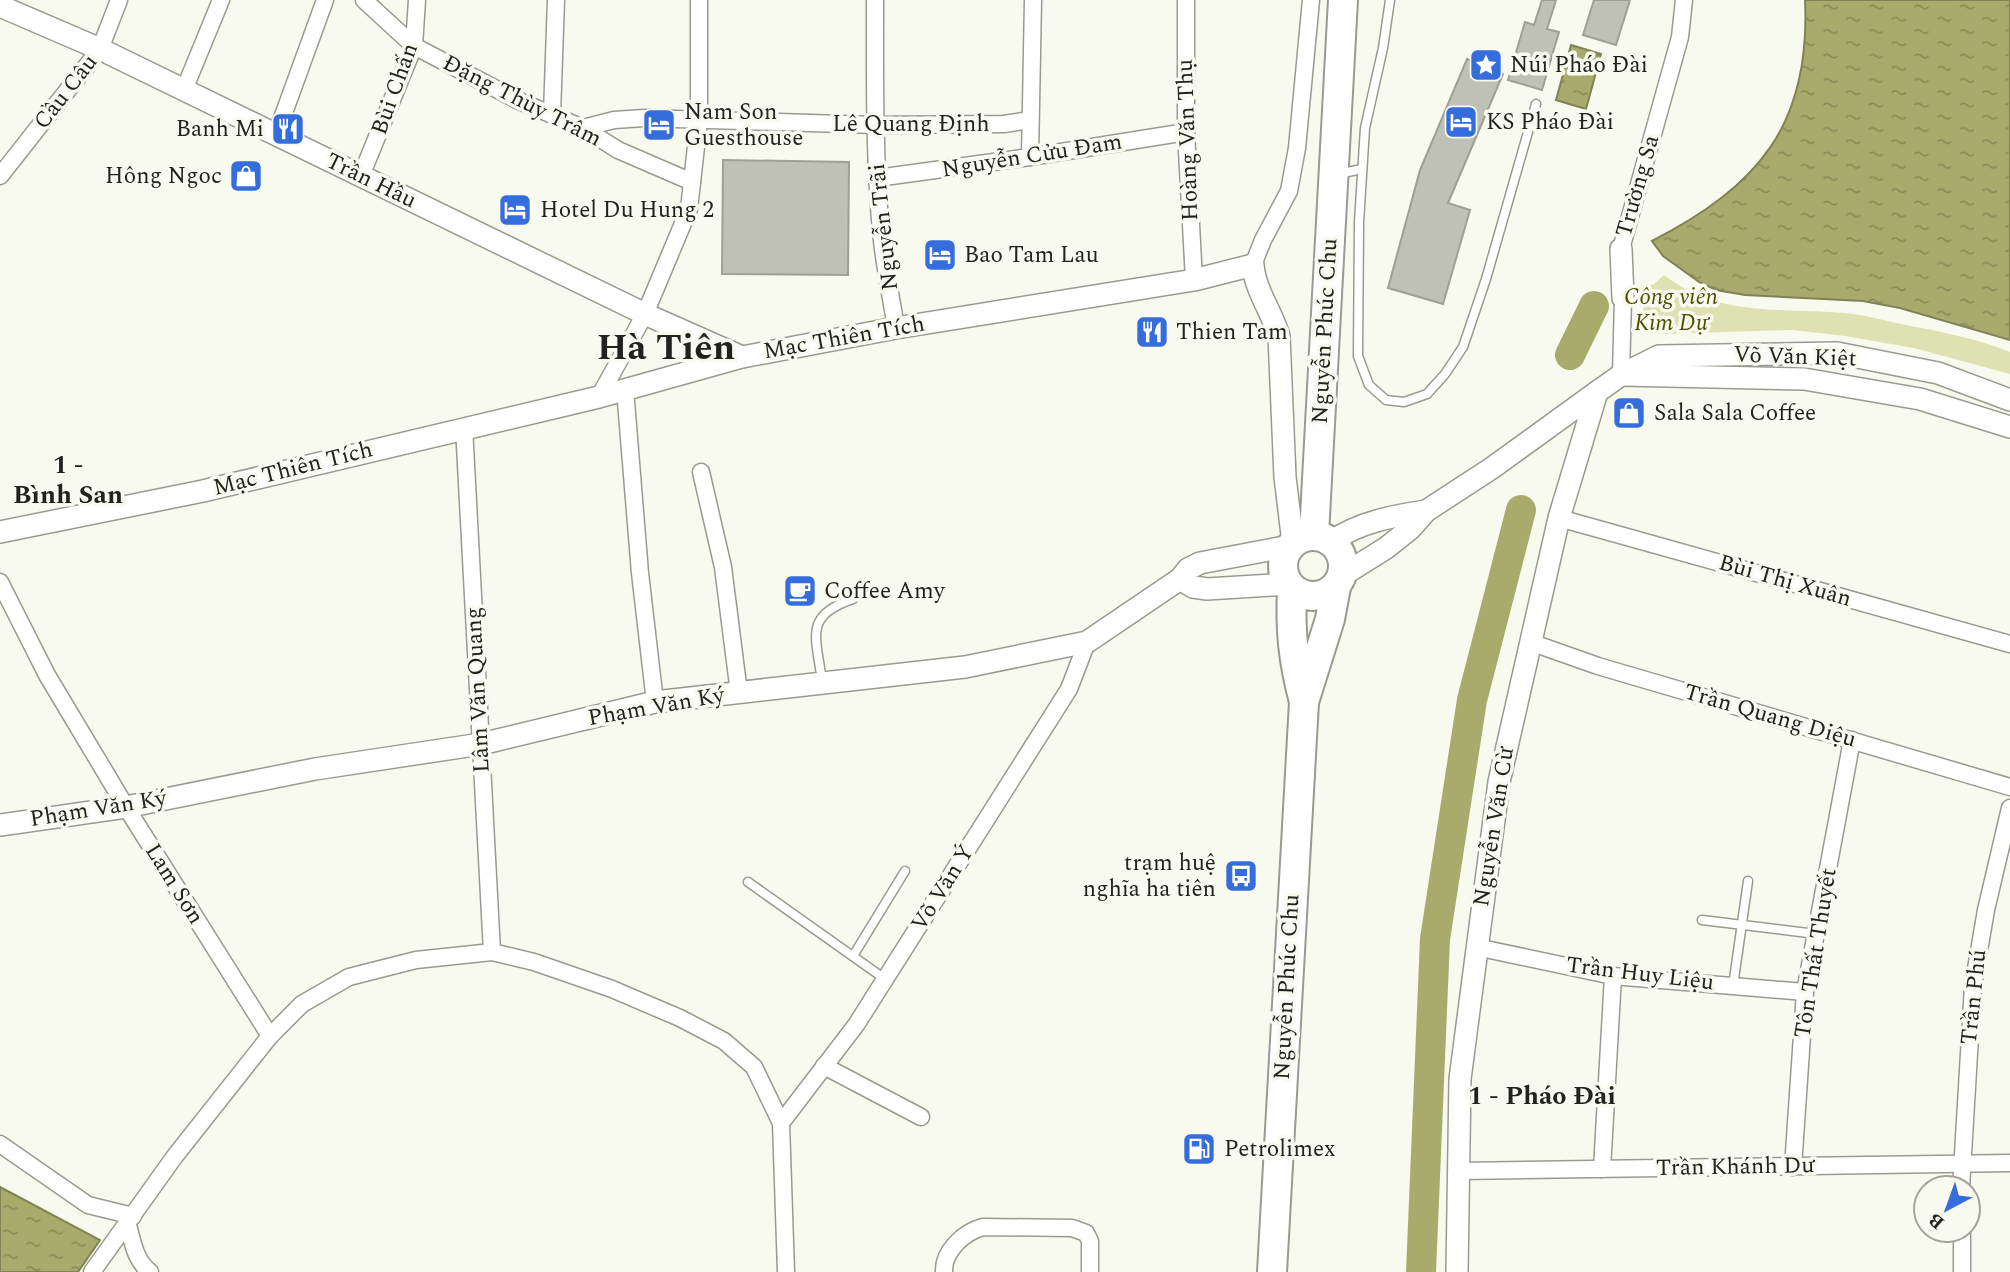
<svg xmlns="http://www.w3.org/2000/svg" width="2010" height="1272" viewBox="0 0 2010 1272" font-family="Spectral,serif">
	<defs>
		<pattern id="water-ripples" width="26" height="14" patternUnits="userSpaceOnUse" patternTransform="scale(1.75)"><rect width="26" height="14" fill="#a7ac6c"/><path d="M2 4q2-2 4 0t4 0M15 11q2-2 4 0t4 0" fill="none" stroke="#888c58"/></pattern>
	</defs>
	<rect width="100%" height="100%" fill="#f9faef"/>
	<path fill="#dee2b3" d="M1664,275C1721,320 1786,306 1854,314C1870,316 1886,321 1901,324C1937,331 1976,338 2010,352V374L1914,348L1845,336L1792,330L1662,334L1645,319L1640,289L1654,284Z"/>
	<g fill="url(#water-ripples)" stroke="#7f8355" stroke-width="2">
		<path d="M1805,0H2010V340L1900,308L1863,301L1745,295L1716,290L1699,282L1663,256L1652,241C1759,186 1811,124 1805,0Z"/>
		<path d="M1571,45L1601,54L1586,109L1556,100Z"/>
		<path d="M0,1187L100,1240L78,1272H0Z"/>
	</g>
	<g fill="none" stroke-linecap="round" stroke-linejoin="round">
		<g stroke="#a7ac6c" stroke-width="30">
			<path d="M1570,355L1594,306"/>
			<path d="M1421,1272L1435,939L1472,700L1521,510"/>
		</g>
	</g>
	<g fill="#c0c1b6" stroke="#9e9f95" stroke-width="2">
		<path d="M1542,0H1556L1547,29L1559,32L1542,90L1508,80L1525,22L1534,25Z"/>
		<path d="M1594,0H1630L1616,45L1583,35Z"/>
		<path d="M1467,59L1503,74L1448,203L1470,210L1443,304L1388,288L1420,170Z"/>
		<path d="M723,160L849,162L848,275L722,274Z"/>
	</g>
	<g fill="none" stroke-linecap="round" stroke-linejoin="round">
		<defs>
			<g id="lane">
				<path d="M1390,0L1383,48L1365,128L1359,222L1358,356L1369,385L1386,400L1404,402L1427,394L1445,374L1463,347L1486,279L1536,104"/>
				<path d="M1338,174L1362,169"/>
				<path d="M822,682C817,638 802,616 853,599"/>
				<path d="M748,882L885,979"/>
				<path d="M1702,920L1816,934"/>
				<path d="M853,956L905,871"/>
				<path d="M1733,986L1748,881"/>
			</g>
			<g id="street">
				<path d="M364,0L414,46L517,100L583,128L618,150L692,182"/>
				<path d="M875,0C875,77 874,155 881,232C884,264 891,296 896,328"/>
				<path d="M1186,0V132L1194,280"/>
				<path d="M184,90L221,0"/>
				<path d="M552,114L556,0"/>
				<path d="M583,128L614,120L644,118L875,125L1004,124L1030,120"/>
				<path d="M276,135L325,0"/>
				<path d="M1030,157L1033,0"/>
				<path d="M0,176L100,49L119,0"/>
				<path d="M361,176L414,46L417,0"/>
				<path d="M877,178L1030,157L1186,132"/>
				<path d="M1621,249L1680,37L1684,0"/>
				<path d="M1253,265L1263,240L1289,191L1297,148L1311,0"/>
				<path d="M1621,375L1623,298"/>
				<path d="M625,389L640,573L655,702"/>
				<path d="M599,397L645,314L689,209L699,120V0"/>
				<path d="M464,427L492,952"/>
				<path d="M701,472L723,567L739,693"/>
				<path d="M1559,518L2010,644"/>
				<path d="M0,582L47,675L126,807L270,1036"/>
				<path d="M1530,642L1598,666L2010,787"/>
				<path d="M1476,947L1613,976L1805,992"/>
				<path d="M824,1066L921,1117"/>
				<path d="M781,1123L856,1025L1069,689L1087,642"/>
				<path d="M0,1144L88,1205L133,1216"/>
				<path d="M1793,1167L1805,992L1852,740"/>
				<path d="M1602,1169L1613,976"/>
				<path d="M1460,1171L2010,1163"/>
				<path d="M1961,1188L1973,986L1986,910L2010,808"/>
				<path d="M128,1225C133,1243 135,1260 150,1272"/>
				<path d="M1962,1230V1272"/>
				<path d="M92,1272L175,1156L270,1036L302,1004L349,977L416,960L492,952L534,962L612,989L680,1018L724,1041L754,1067L781,1123L786,1272"/>
				<path d="M944,1272C943,1251 964,1232 983,1227L1072,1228L1086,1233L1090,1241V1272"/>
			</g>
			<g id="secondary">
				<path d="M0,6L100,49L645,314L742,357"/>
				<path d="M1621,249L1623,298"/>
				<path d="M1623,375L1804,379L1920,399L2010,427"/>
				<path d="M0,532L203,491L599,397L742,357L896,328L1194,280L1253,265C1255,290 1272,312 1279,336L1285,477L1293,543"/>
				<path d="M1332,541C1360,522 1393,516 1426,511"/>
				<path d="M1343,575L1386,548L1410,529L1426,511L1492,468L1597,392L1621,375L1659,356L1837,353L1938,373L2010,400"/>
				<path d="M1180,579L1193,587L1207,589L1289,584"/>
				<path d="M0,825L126,807L315,769L481,744L655,702L965,667L1087,642L1180,579L1188,569L1200,563L1290,546"/>
				<path d="M1457,1272L1460,1079L1499,782L1559,518L1597,392"/>
			</g>
			<g id="highway">
				<path d="M1314,535L1343,0"/>
				<circle cx="1313" cy="566" r="30"/>
				<path d="M1292,588C1290,631 1293,660 1304,702"/>
				<path d="M1272,1272L1304,702L1330,619L1336,587"/>
			</g>
		</defs>
		<use href="#lane" stroke="#9a9b90" stroke-width="11"/>
		<use href="#street" stroke="#9a9b90" stroke-width="19"/>
		<use href="#secondary" stroke="#9a9b90" stroke-width="24"/>
		<use href="#highway" stroke="#9a9b90" stroke-width="32"/>
		<use href="#lane" stroke="#fff" stroke-width="8"/>
		<use href="#street" stroke="#fff" stroke-width="16"/>
		<use href="#secondary" stroke="#fff" stroke-width="21"/>
		<use href="#highway" stroke="#fff" stroke-width="28"/>
	</g>
	<defs>
		<symbol id="sight-square" viewBox="-11 -11 22 22"><rect x="-9" y="-9" width="18" height="18" rx="4" fill="#356ddc" stroke="#f9faef"/><path d="M0-6L1.8-2.2L6-1.7L2.9 1.2L3.7 5.4L0 3.3L-3.7 5.4L-2.9 1.2L-6-1.7L-1.8-2.2Z" fill="#fff"/></symbol>
		<symbol id="hotel-square" viewBox="-11 -11 22 22"><rect x="-9" y="-9" width="18" height="18" rx="4" fill="#356ddc" stroke="#f9faef"/><path d="M-6-4.5h1.5V1H6V5H4.5V3h-9V5H-6ZM-4 0a1.8 1.8 0 1 1 3.6 0ZM.5 0V-2.5h3Q6-2.5 6 0Z" fill="#fff"/></symbol>
		<symbol id="restaurant-square" viewBox="-11 -11 22 22"><rect x="-9" y="-9" width="18" height="18" rx="4" fill="#356ddc" stroke="#f9faef"/><path d="M-5-6h1v4h1v-4h1v4h1v-4h1v5L-1.5 .5V6h-2V.5L-5-1ZM5-6V6H3V1.5H1.5Q1.5-4 5-6Z" fill="#fff"/></symbol>
		<symbol id="shop-square" viewBox="-11 -11 22 22"><rect x="-9" y="-9" width="18" height="18" rx="4" fill="#356ddc" stroke="#f9faef"/><path d="M-5-2.5h2.3a2.7 3.5 0 0 1 5.4 0H5L5.5 6h-11ZM-1.5-2.5h3a1.5 2.3 0 0 0-3 0Z" fill="#fff"/></symbol>
		<symbol id="cafe-square" viewBox="-11 -11 22 22"><rect x="-9" y="-9" width="18" height="18" rx="4" fill="#356ddc" stroke="#f9faef"/><path d="M-5.5-4.5H6V0H3Q3 3.5 0 3.5H-2.5Q-5.5 3.5-5.5 0ZM3-3.2v2h1.7v-2ZM-6 4.5H4V6H-6Z" fill="#fff"/></symbol>
		<symbol id="bus-square" viewBox="-11 -11 22 22"><rect x="-9" y="-9" width="18" height="18" rx="4" fill="#356ddc" stroke="#f9faef"/><path d="M-5-6H5V4H4V6H2V4H-2V6H-4V4H-5ZM-3.5-4V0h7V-4ZM-3.5 1.2v1.5H-2V1.2ZM2 1.2v1.5H3.5V1.2Z" fill="#fff"/></symbol>
		<symbol id="fuel-square" viewBox="-11 -11 22 22"><rect x="-9" y="-9" width="18" height="18" rx="4" fill="#356ddc" stroke="#f9faef"/><path d="M-5.5-6h7V0h2V4h1.3V-2.5L3-4.5l.8-.8L6-3V5H2.5V1h-1V6h-7ZM-4.2-4.7v3.2H.2V-4.7Z" fill="#fff"/></symbol>
	</defs>
	<g fill-rule="evenodd">
		<use href="#sight-square" x="1467" y="46" width="38" height="38"/>
		<use href="#hotel-square" x="1442" y="103" width="38" height="38"/>
		<use href="#hotel-square" x="640" y="106" width="38" height="38"/>
		<use href="#restaurant-square" x="269" y="110" width="38" height="38"/>
		<use href="#shop-square" x="227" y="157" width="38" height="38"/>
		<use href="#hotel-square" x="496" y="191" width="38" height="38"/>
		<use href="#hotel-square" x="921" y="236" width="38" height="38"/>
		<use href="#restaurant-square" x="1133" y="313" width="38" height="38"/>
		<use href="#shop-square" x="1610" y="394" width="38" height="38"/>
		<use href="#cafe-square" x="781" y="572" width="38" height="38"/>
		<use href="#bus-square" x="1222" y="857" width="38" height="38"/>
		<use href="#fuel-square" x="1180" y="1130" width="38" height="38"/>
	</g>
	<g text-anchor="middle" dominant-baseline="central" stroke-width="7" stroke-linejoin="round" paint-order="stroke">
		<g font-size="23" fill="#22221e" stroke="#f9faef" text-anchor="start">
			<text x="1510" y="65">Núi Pháo Đài</text>
			<text x="684" y="112">Nam Son<tspan x="684" dy="26">Guesthouse</tspan></text>
			<text x="1486" y="122">KS Pháo Đài</text>
			<text x="264" y="129" text-anchor="end">Banh Mi</text>
			<text x="222" y="176" text-anchor="end">Hông Ngoc</text>
			<text x="540" y="210">Hotel Du Hung 2</text>
			<text x="964" y="255">Bao Tam Lau</text>
			<text x="1176" y="332">Thien Tam</text>
			<text x="1654" y="413">Sala Sala Coffee</text>
			<text x="824" y="591">Coffee Amy</text>
			<text x="1216" y="863" text-anchor="end">trạm huệ<tspan x="1216" dy="26">nghĩa ha tiên</tspan></text>
			<text x="1224" y="1149">Petrolimex</text>
		</g>
		<g font-size="23" fill="#22221e" stroke="#f9faef">
			<text transform="translate(395 89) rotate(-70)">Bùi Chấn</text>
			<text transform="translate(66 92) rotate(-52)">Cầu Câu</text>
			<text transform="translate(522 101) rotate(27)">Đặng Thùy Trâm</text>
			<text x="911" y="124">Lê Quang Định</text>
			<text transform="translate(1188 140) rotate(-92)">Hoàng Văn Thụ</text>
			<text transform="translate(1032 156) rotate(-9)">Nguyễn Cửu Đam</text>
			<text transform="translate(371 181) rotate(26)">Trần Hầu</text>
			<text transform="translate(1638 186) rotate(-74)">Trường Sa</text>
			<text transform="translate(884 227) rotate(-96)">Nguyễn Trãi</text>
			<text transform="translate(1325 331) rotate(-87)">Nguyễn Phúc Chu</text>
			<text transform="translate(844 338) rotate(-10)">Mạc Thiên Tích</text>
			<text transform="translate(1795 357) rotate(2)">Võ Văn Kiệt</text>
			<text transform="translate(293 469) rotate(-14)">Mạc Thiên Tích</text>
			<text transform="translate(1785 581) rotate(16)">Bùi Thị Xuân</text>
			<text transform="translate(478 690) rotate(-93)">Lâm Văn Quang</text>
			<text transform="translate(656 707) rotate(-10)">Phạm Văn Ký</text>
			<text transform="translate(1770 716) rotate(16)">Trần Quang Diệu</text>
			<text transform="translate(98 809) rotate(-9)">Phạm Văn Ký</text>
			<text transform="translate(1494 827) rotate(-81)">Nguyễn Văn Cừ</text>
			<text transform="translate(174 884) rotate(58)">Lam Sơn</text>
			<text transform="translate(943 888) rotate(-58)">Võ Văn Ý</text>
			<text transform="translate(1816 953) rotate(-81)">Tôn Thất Thuyết</text>
			<text transform="translate(1640 974) rotate(7)">Trần Huy Liệu</text>
			<text transform="translate(1287 987) rotate(-87)">Nguyễn Phúc Chu</text>
			<text transform="translate(1974 997) rotate(-84)">Trần Phú</text>
			<text transform="translate(1735 1167) rotate(-1)">Trần Khánh Dư</text>
		</g>
		<g font-size="23" font-style="italic" fill="#4d5000" stroke="#f9faef">
			<text x="1671" y="297">Công viên<tspan x="1671" dy="26">Kim Dự</tspan></text>
		</g>
		<g font-size="26" font-weight="bold" fill="#22221e" stroke="#f9faef">
			<text x="68" y="465">1 -<tspan x="68" dy="30">Bình San</tspan></text>
			<text x="1542" y="1096">1 - Pháo Đài</text>
		</g>
		<g font-size="37" font-weight="bold" fill="#22221e" stroke="#f9faef">
			<text x="666" y="348">Hà Tiên</text>
		</g>
	</g>
	<g transform="translate(1947 1209) rotate(221)"><circle r="33" fill="#f9faef" stroke="#a3a49b" stroke-width="2"/>
	<path d="M0-5L12 26L0 18L-12 26Z" fill="#356ddc"/>
	<text y="-10" font-size="19" font-weight="bold" text-anchor="middle" fill="#22221e">B</text>
	</g>
</svg>
